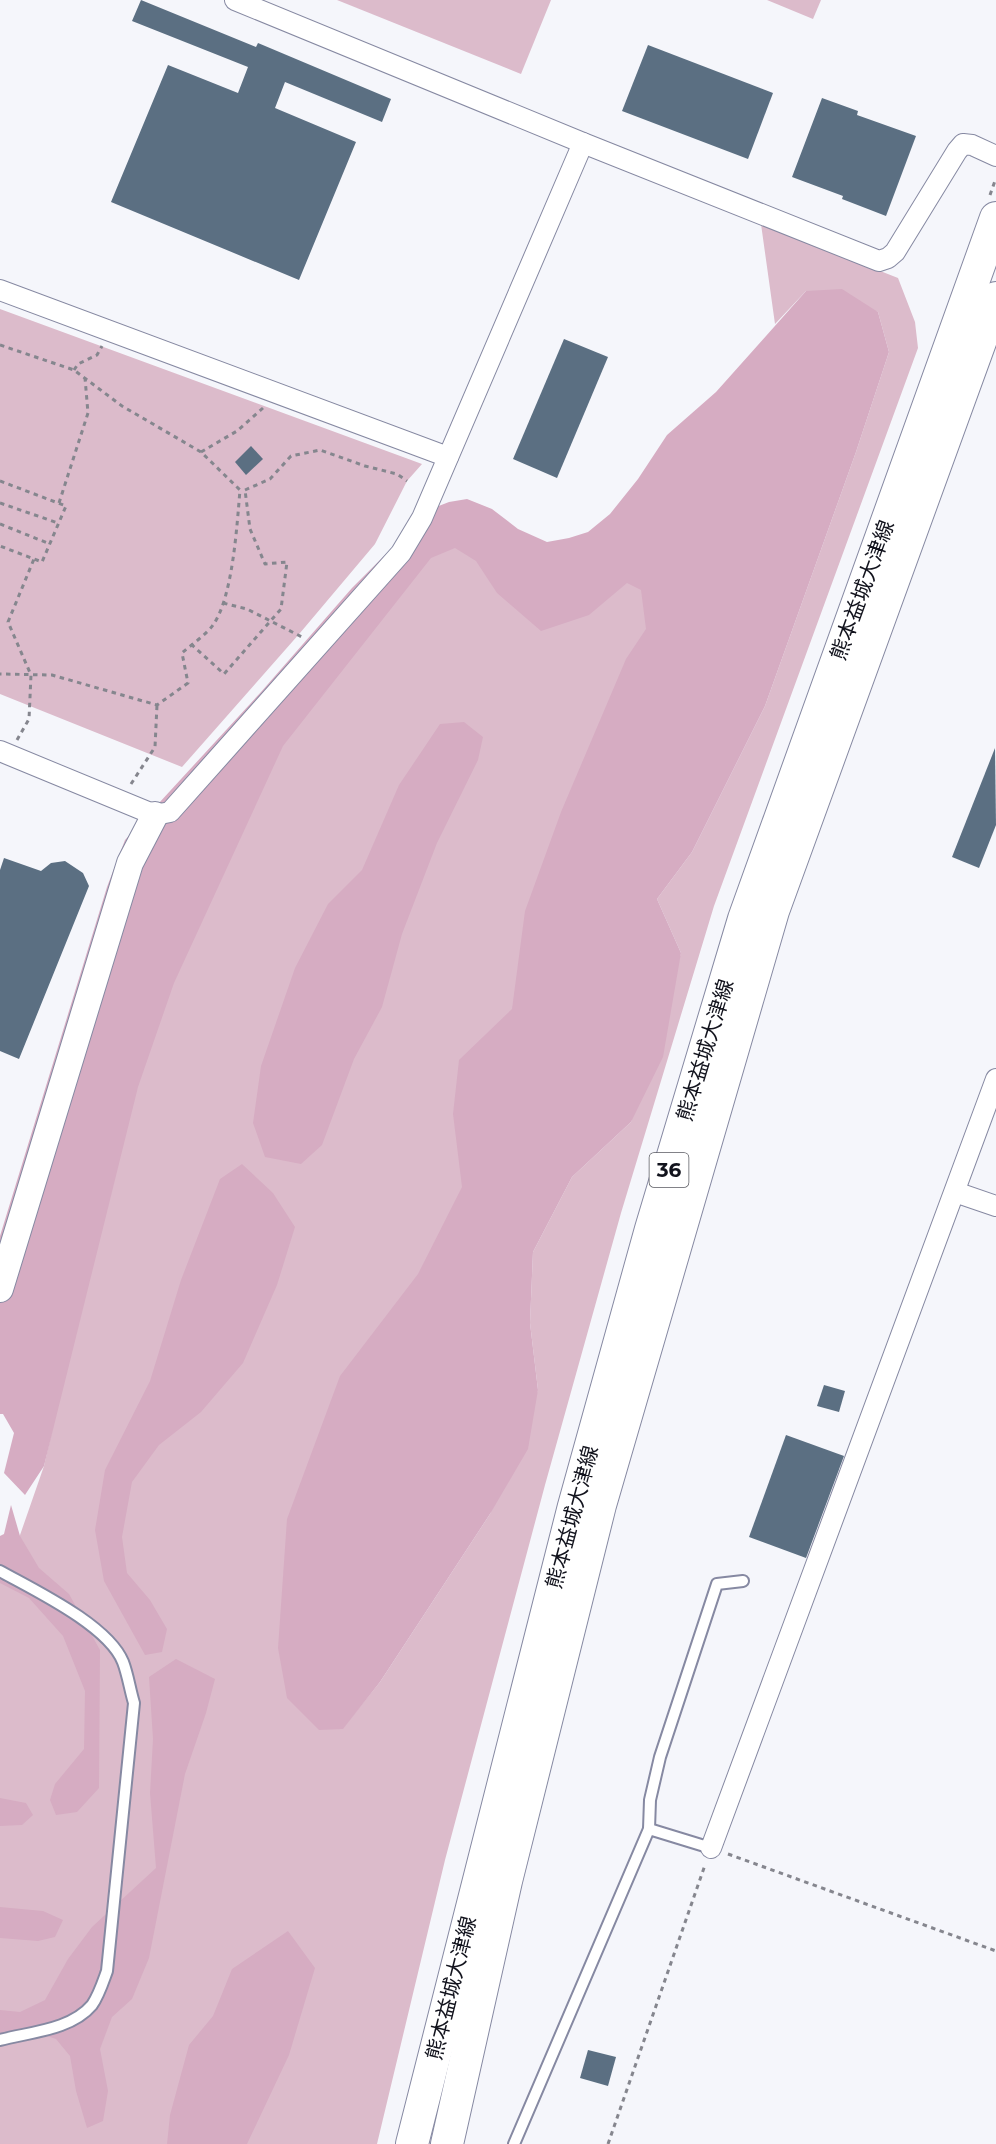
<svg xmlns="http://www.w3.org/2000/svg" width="996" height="2144" viewBox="0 0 996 2144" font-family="Montserrat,'Noto Sans JP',sans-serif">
	<rect width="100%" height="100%" fill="#f5f6fb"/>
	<g fill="#dcbbcb">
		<path d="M337,0H551L521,74Z"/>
		<path d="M767,0H821L813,19Z"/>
		<path d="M761,224L898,278L915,322L918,348L714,906L621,1213L545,1485L445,1860L377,2144H0V1559L11,1561L44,1466L183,852L446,522L496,551L658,547L690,616L342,1729L380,1682L490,1514L538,1390L530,1323L533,1252L572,1177L631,1122L681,953L657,899L692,852L765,706L856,452L889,352L878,312L806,291L775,324Z"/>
		<path d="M0,309L422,464L407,481L375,544L300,633L182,767L0,694Z"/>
	</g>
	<g fill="#d6acc2">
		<path d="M842,289L878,312L889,352L856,452L765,706L692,852L657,899L681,953L663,1057L631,1122L572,1177L533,1252L530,1323L538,1390L528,1449L490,1514L380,1682L343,1729L319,1730L287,1698L278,1648L287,1519L340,1376L418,1274L462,1187L453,1114L459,1060L512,1009L525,911L561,812L626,659L646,629L641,590L627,583L589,615L541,631L497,593L476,561L455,548L431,558L283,746L174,983L138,1087L44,1466L25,1495L4,1473L14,1433L3,1414H0V1236L107,887L125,840L261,692L352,588L431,509L449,502L467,499L492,509L518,529L547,542L569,538L588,532L610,514L638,479L667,435L716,392L806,291Z"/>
		<path d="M464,722L483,737L478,760L437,843L402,934L382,1007L354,1059L322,1145L301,1164L265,1157L253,1123L261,1066L295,968L328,904L362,870L399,785L440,724Z"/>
		<path d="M242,1164L273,1193L295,1227L277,1285L243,1363L201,1412L159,1445L132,1482L122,1537L127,1573L150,1600L167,1629L162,1652L145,1655L104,1581L95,1530L105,1470L150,1381L181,1280L220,1179Z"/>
		<path d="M11,1505L20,1536L39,1568L69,1594L100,1650L99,1788L77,1812L56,1815L50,1800L55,1784L84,1749L85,1691L63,1636L29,1598L0,1583V1536L4,1534Z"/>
		<path d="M176,1659L215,1679L206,1713L185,1774L149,1958L132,1999L112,2017L100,2049L108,2091L103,2121L87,2128L76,2091L70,2056L56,2039L44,2035L0,2034V2010L20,2012L45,2000L68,1959L92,1927L156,1868L150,1793L153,1739L149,1677Z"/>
		<path d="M0,1798L26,1803L33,1815L22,1825L0,1826Z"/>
		<path d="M0,1907L43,1911L63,1920L55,1937L38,1941L0,1938Z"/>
		<path d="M288,1931L315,1968L289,2055L247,2144H167L170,2115L189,2045L213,2016L232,1969Z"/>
	</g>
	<g fill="#5b6f82">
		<path d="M141,0L256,47L258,43L391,99L382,122L285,82L275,108L356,142L299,280L111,202L168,65L238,93L248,67L132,21Z"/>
		<path d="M648,45L773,93L748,159L622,111Z"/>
		<path d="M822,98L858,111L857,115L916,136L886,216L842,199L843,196L792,177Z"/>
		<path d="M564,339L608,357L557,478L513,459Z"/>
		<path d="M251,446L263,459L246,475L235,462Z"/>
		<path d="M995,748L996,825L979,868L952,857Z"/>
		<path d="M4,858L41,871L51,863L65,861L83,873L89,886L19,1059L0,1051V870Z"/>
		<path d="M824,1385L845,1391L839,1412L817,1406Z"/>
		<path d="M786,1435L844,1456L806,1558L749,1537Z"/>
		<path d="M588,2050L616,2057L608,2086L580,2078Z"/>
	</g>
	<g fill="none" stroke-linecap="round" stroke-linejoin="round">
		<defs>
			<g id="service">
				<path d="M0,1571C34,1590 108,1625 123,1662C128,1675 130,1690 134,1703L107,1971C103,1982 99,1995 92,2005C71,2030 30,2032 0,2040"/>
				<path d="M649,1829L650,1800L660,1757L717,1584L743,1581"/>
				<path d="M514,2144L649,1829L711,1848"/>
			</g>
			<g id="minor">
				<path d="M235,0L583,143L879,261L888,258L895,252L957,151L963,144L972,145L996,156"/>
				<path d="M0,290L448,457"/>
				<path d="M0,751L155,815L170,812L401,553L422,518L583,143"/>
				<path d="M955,1192L996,1206"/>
				<path d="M711,1848L996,1079"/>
			</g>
			<path id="tertiary" d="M0,1289L130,863L155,815"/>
			<g id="primary">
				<path d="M412,2144L574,1506L651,1229L744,919L996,218"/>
				<path d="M447,2144L506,1881L600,1505L773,911L996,298"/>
			</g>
		</defs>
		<use href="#service" stroke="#8689a2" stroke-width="14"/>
		<use href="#minor" stroke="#8689a2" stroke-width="22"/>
		<use href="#tertiary" stroke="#8689a2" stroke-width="28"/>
		<use href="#primary" stroke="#8689a2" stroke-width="34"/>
		<g stroke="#85868e" stroke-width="3" stroke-dasharray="4.5 4.5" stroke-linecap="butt">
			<path d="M990,195L996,178"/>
			<path d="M0,345L74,370L122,406L201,452L240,490C237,524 233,597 213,625C206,635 192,644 182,653L188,683L157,705L52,675L0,674"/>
			<path d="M74,370L78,364L97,355L102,346"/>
			<path d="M201,452L237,431L263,408"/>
			<path d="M0,481L66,506L42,562L0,546"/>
			<path d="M245,490L270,479L291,456L320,450L365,466L397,474L407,481"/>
			<path d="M0,503L58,523"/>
			<path d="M59,503L88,413L85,378"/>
			<path d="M0,524L50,544"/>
			<path d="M223,603L247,609L302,637"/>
			<path d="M191,644L224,674L281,609L287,562L265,564L250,529L245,490"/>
			<path d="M17,740L29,719L31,675L8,622L34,559"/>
			<path d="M131,784L155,747L157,705"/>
			<path d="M728,1854L996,1951"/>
			<path d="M608,2144L705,1865"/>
		</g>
		<use href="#service" stroke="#fff" stroke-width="10"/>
		<use href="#minor" stroke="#fff" stroke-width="20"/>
		<use href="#tertiary" stroke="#fff" stroke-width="26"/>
		<use href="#primary" stroke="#fff" stroke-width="32"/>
	</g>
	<g text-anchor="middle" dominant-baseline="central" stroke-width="4.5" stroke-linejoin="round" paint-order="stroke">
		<rect fill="#fff" stroke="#595a61" stroke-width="1.5" x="649.5" y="1153" width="39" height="34" rx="4.5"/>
		<g font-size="20" font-weight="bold" fill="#12131d">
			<text x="669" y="1170">36</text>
		</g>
		<g font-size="21" fill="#12131d" stroke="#fff">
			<text transform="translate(862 590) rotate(-70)">熊本益城大津線</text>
			<text transform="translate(705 1050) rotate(-73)">熊本益城大津線</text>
			<text transform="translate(572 1517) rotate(-75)">熊本益城大津線</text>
			<text transform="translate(451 1988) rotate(-76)">熊本益城大津線</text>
		</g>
	</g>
</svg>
